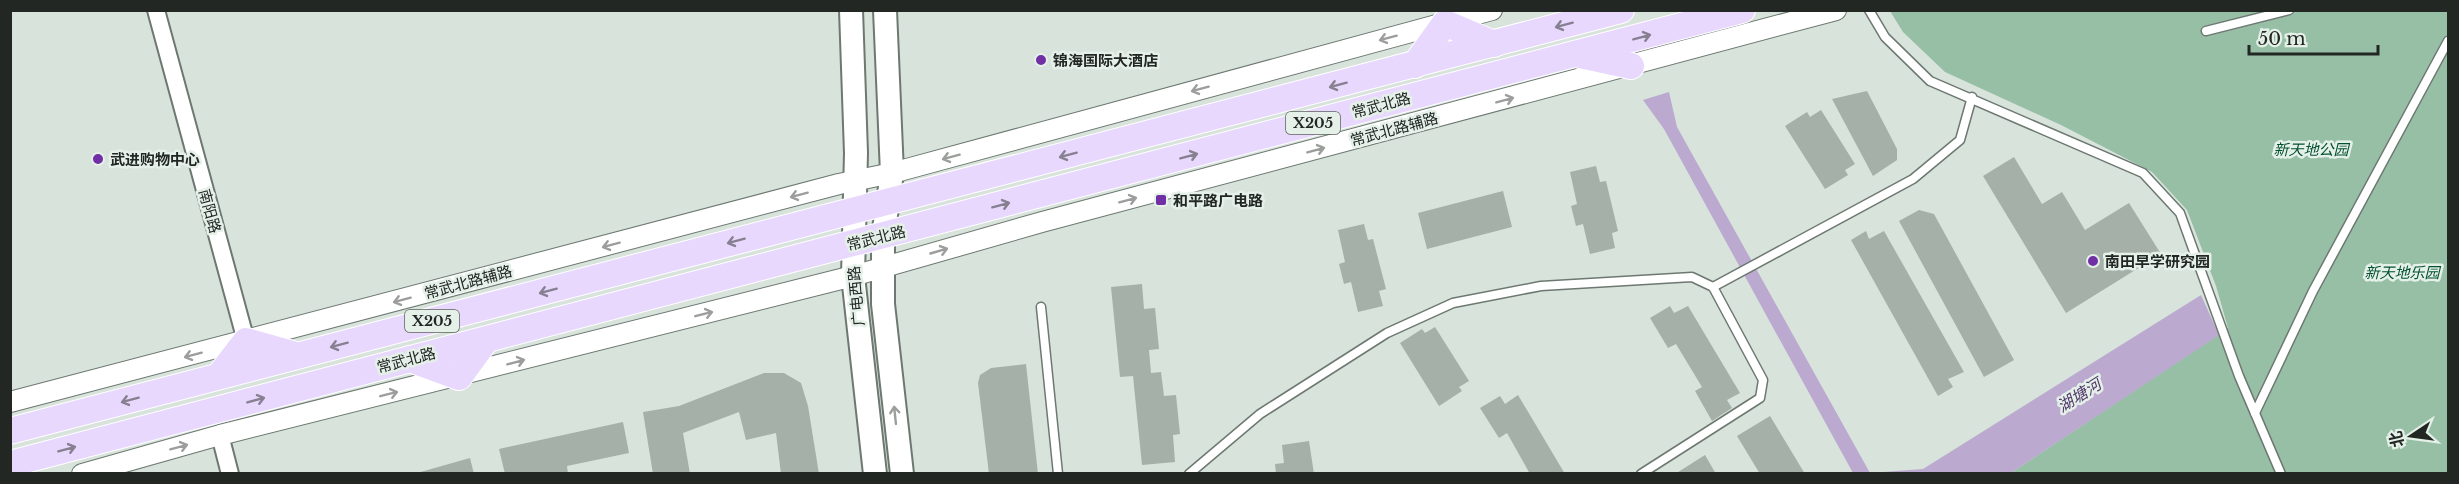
<svg xmlns="http://www.w3.org/2000/svg" width="2459" height="484" viewBox="0 0 2459 484" font-family="'Libre Baskerville','Noto Sans SC',serif">
	<rect width="100%" height="100%" fill="#d7e3db"/>
	<path fill="#97bfa6" d="M1890,11H2448V473H2011L2228,328L2216,286L2187,210L2152,172L2061,125L1945,72L1903,32Z"/>
	<path fill="#bba9d0" d="M1669,92L1677,127L1870,473L1923,469L2201,295L2219,335L2011,473H1853L1664,129L1643,100Z"/>
	<g fill="#a4b0a8">
		<path d="M1867,91L1897,149V160L1873,176L1832,99Z"/>
		<path d="M1821,110L1855,164L1845,170L1848,175L1825,189L1785,126L1807,112L1810,117Z"/>
		<path d="M2014,157L2042,204L2062,192L2085,230L2129,203L2161,254L2066,313L1983,176Z"/>
		<path d="M1596,166L1600,182L1606,181L1618,231L1612,233L1615,248L1590,254L1583,224L1576,226L1571,206L1577,204L1570,172Z"/>
		<path d="M1503,191L1512,227L1427,249L1418,213Z"/>
		<path d="M1919,210L1934,214L2014,360L1984,377L1899,221Z"/>
		<path d="M1364,224L1368,240L1373,239L1386,289L1379,291L1383,306L1358,312L1351,282L1344,284L1339,264L1345,262L1338,230Z"/>
		<path d="M1866,231L1869,239L1884,231L1964,372L1948,379L1953,387L1938,396L1851,240Z"/>
		<path d="M1142,284L1144,309L1155,308L1159,349L1149,350L1151,373L1161,372L1164,396L1176,395L1180,434L1173,435L1175,462L1142,465L1133,376L1120,377L1111,287Z"/>
		<path d="M1670,306L1674,313L1688,306L1740,393L1727,400L1732,408L1712,421L1695,391L1702,387L1676,344L1668,348L1650,318Z"/>
		<path d="M1435,327L1469,381L1459,387L1462,391L1439,406L1400,343L1422,329L1425,333Z"/>
		<path d="M1026,364L1038,474H989L978,383L980,375L991,368Z"/>
		<path d="M764,373H784L801,383L808,406L819,474H781L776,433L746,440L739,412L683,433L690,474H653L643,412L679,406Z"/>
		<path d="M1518,395L1565,474H1530L1507,433L1499,438L1480,408L1500,396L1505,404Z"/>
		<path d="M1770,416L1805,474H1760L1737,436Z"/>
		<path d="M623,422L629,453L567,466L568,474H505L499,449Z"/>
		<path d="M1309,441L1314,474H1276L1275,464L1284,463L1282,445Z"/>
		<path d="M1705,455L1716,474H1675Z"/>
		<path d="M470,458L474,474H417V473Z"/>
	</g>
	<g fill="none" stroke-linecap="round" stroke-linejoin="round">
		<defs>
			<g id="service">
				<path d="M1869,10L1885,37L1930,81L2143,173L2180,213L2239,376L2281,474"/>
				<path d="M2206,31L2289,10"/>
				<path d="M1713,287L1913,179L1960,140L1972,97"/>
				<path d="M1041,307L1058,474"/>
				<path d="M2255,413L2313,291L2448,41"/>
				<path d="M1189,474L1260,414L1387,333L1453,303L1541,286L1692,277L1713,287L1763,380L1760,398L1641,474"/>
			</g>
			<g id="minor">
				<path d="M156,10L246,341"/>
				<path d="M220,435L230,474"/>
			</g>
			<g id="tertiary">
				<path d="M10,402L839,184L892,173L1492,10"/>
				<path d="M82,474L220,435L853,276L1042,222L1836,10"/>
			</g>
			<g id="secondary">
				<path d="M851,10L856,153L853,276L875,474"/>
				<path d="M885,10L892,173L883,236V304L902,474"/>
			</g>
			<g id="primary">
				<path d="M1580,55L1631,66"/>
				<path d="M1415,65L1445,23L1494,44"/>
				<path d="M410,359L459,377L486,340"/>
				<path d="M219,376L246,341L296,355"/>
				<path d="M10,431L1621,10"/>
				<path d="M10,464L1742,10"/>
			</g>
		</defs>
		<use href="#service" stroke="#6d7871" stroke-width="11"/>
		<use href="#minor" stroke="#6d7871" stroke-width="20"/>
		<use href="#tertiary" stroke="#6d7871" stroke-width="22"/>
		<use href="#secondary" stroke="#6d7871" stroke-width="26"/>
		<use href="#primary" stroke="#fff" stroke-width="28"/>
		<use href="#service" stroke="#fff" stroke-width="8"/>
		<use href="#minor" stroke="#fff" stroke-width="16"/>
		<use href="#tertiary" stroke="#fff" stroke-width="20"/>
		<use href="#secondary" stroke="#fff" stroke-width="22"/>
		<use href="#primary" stroke="#e9d8fe" stroke-width="26"/>
	</g>
	<defs><path id="oneway-shaft" d="M-6 0H5M1.5-3L5.5 0L1.5 3" fill="none" stroke-width="1.6" stroke-linecap="round" stroke-linejoin="round" transform="scale(1.5)"/></defs>
	<g stroke="#868091">
		<use href="#oneway-shaft" transform="translate(1564 25) rotate(165)"/>
		<use href="#oneway-shaft" transform="translate(1642 37) rotate(-15)"/>
		<use href="#oneway-shaft" transform="translate(1338 85) rotate(165)"/>
		<use href="#oneway-shaft" transform="translate(1068 155) rotate(165)"/>
		<use href="#oneway-shaft" transform="translate(1189 156) rotate(-15)"/>
		<use href="#oneway-shaft" transform="translate(1001 205) rotate(-15)"/>
		<use href="#oneway-shaft" transform="translate(736 241) rotate(165)"/>
		<use href="#oneway-shaft" transform="translate(548 291) rotate(165)"/>
		<use href="#oneway-shaft" transform="translate(339 345) rotate(165)"/>
		<use href="#oneway-shaft" transform="translate(130 400) rotate(165)"/>
		<use href="#oneway-shaft" transform="translate(256 400) rotate(-15)"/>
		<use href="#oneway-shaft" transform="translate(67 449) rotate(-15)"/>
	</g>
	<g stroke="#9c9e9c">
		<use href="#oneway-shaft" transform="translate(1388 38) rotate(165)"/>
		<use href="#oneway-shaft" transform="translate(1200 89) rotate(165)"/>
		<use href="#oneway-shaft" transform="translate(1505 100) rotate(-15)"/>
		<use href="#oneway-shaft" transform="translate(1316 150) rotate(-15)"/>
		<use href="#oneway-shaft" transform="translate(951 157) rotate(165)"/>
		<use href="#oneway-shaft" transform="translate(799 195) rotate(165)"/>
		<use href="#oneway-shaft" transform="translate(1128 200) rotate(-15)"/>
		<use href="#oneway-shaft" transform="translate(611 245) rotate(165)"/>
		<use href="#oneway-shaft" transform="translate(939 251) rotate(-16)"/>
		<use href="#oneway-shaft" transform="translate(402 300) rotate(165)"/>
		<use href="#oneway-shaft" transform="translate(704 314) rotate(-14)"/>
		<use href="#oneway-shaft" transform="translate(193 355) rotate(165)"/>
		<use href="#oneway-shaft" transform="translate(516 362) rotate(-15)"/>
		<use href="#oneway-shaft" transform="translate(389 394) rotate(-14)"/>
		<use href="#oneway-shaft" transform="translate(895 415) rotate(-96)"/>
		<use href="#oneway-shaft" transform="translate(179 447) rotate(-15)"/>
	</g>
	<g fill="#702fa4" stroke="#e4f0e8" stroke-width="2">
		<circle cx="1041" cy="60" r="6"/>
		<circle cx="98" cy="159" r="6"/>
		<rect x="1155" y="194" width="12" height="12" rx="3"/>
		<circle cx="2093" cy="261" r="6"/>
	</g>
	<g text-anchor="middle" dominant-baseline="central" stroke-width="5" stroke-linejoin="round" paint-order="stroke">
		<g fill="#e4f0e8" stroke="#5d635f" stroke-width="1.5">
			<rect x="1286" y="112" width="54" height="22" rx="4.5"/>
			<rect x="405" y="310" width="54" height="22" rx="4.5"/>
		</g>
		<g font-size="14" font-weight="bold" fill="#232724">
			<text x="1313" y="123">X205</text>
			<text x="432" y="321">X205</text>
		</g>
		<g font-size="15" font-weight="bold" fill="#232724" stroke="#e4f0e8" text-anchor="start">
			<text x="1053" y="60">锦海国际大酒店</text>
			<text x="110" y="159">武进购物中心</text>
			<text x="1173" y="200">和平路广电路</text>
			<text x="2105" y="261">南田早学研究园</text>
		</g>
		<g font-size="15" fill="#232724" stroke="#e4f0e8">
			<text transform="translate(1381 105) rotate(-15)">常武北路</text>
			<text transform="translate(1394 129) rotate(-15)">常武北路辅路</text>
			<text transform="translate(210 211) rotate(75)">南阳路</text>
			<text transform="translate(876 238) rotate(-14)">常武北路</text>
			<text transform="translate(468 282) rotate(-15)">常武北路辅路</text>
			<text transform="translate(856 296) rotate(-95)">广电西路</text>
			<text transform="translate(406 360) rotate(-15)">常武北路</text>
		</g>
		<g font-size="15" font-style="italic" fill="#02502f" stroke="#e4f0e8">
			<text x="2311" y="149">新天地公园</text>
			<text x="2402" y="272">新天地乐园</text>
		</g>
		<g font-size="16" font-style="italic" fill="#50366a" stroke="#e4f0e8">
			<text transform="translate(2079 395) rotate(-32)">湖塘河</text>
		</g>
	</g>
	<rect width="2459" height="484" fill="none" stroke="#232724" stroke-width="24"/>
	<g transform="translate(2411 436) rotate(257)" stroke="#e4f0e8" stroke-width="4.5" paint-order="stroke">
	<path d="M0-4.5L10 22L0 15L-10 22Z" fill="#232724"/>
	<text y="-9" font-size="16" font-weight="bold" text-anchor="middle" fill="#232724">北</text>
	</g>
	<path d="M2249 45v9h129v-9" fill="none" stroke="#232724" stroke-width="3"/>
	<text x="2258" y="45" font-size="18" fill="#232724" stroke="#e4f0e8" stroke-width="4.5" paint-order="stroke">50 m</text>
</svg>
